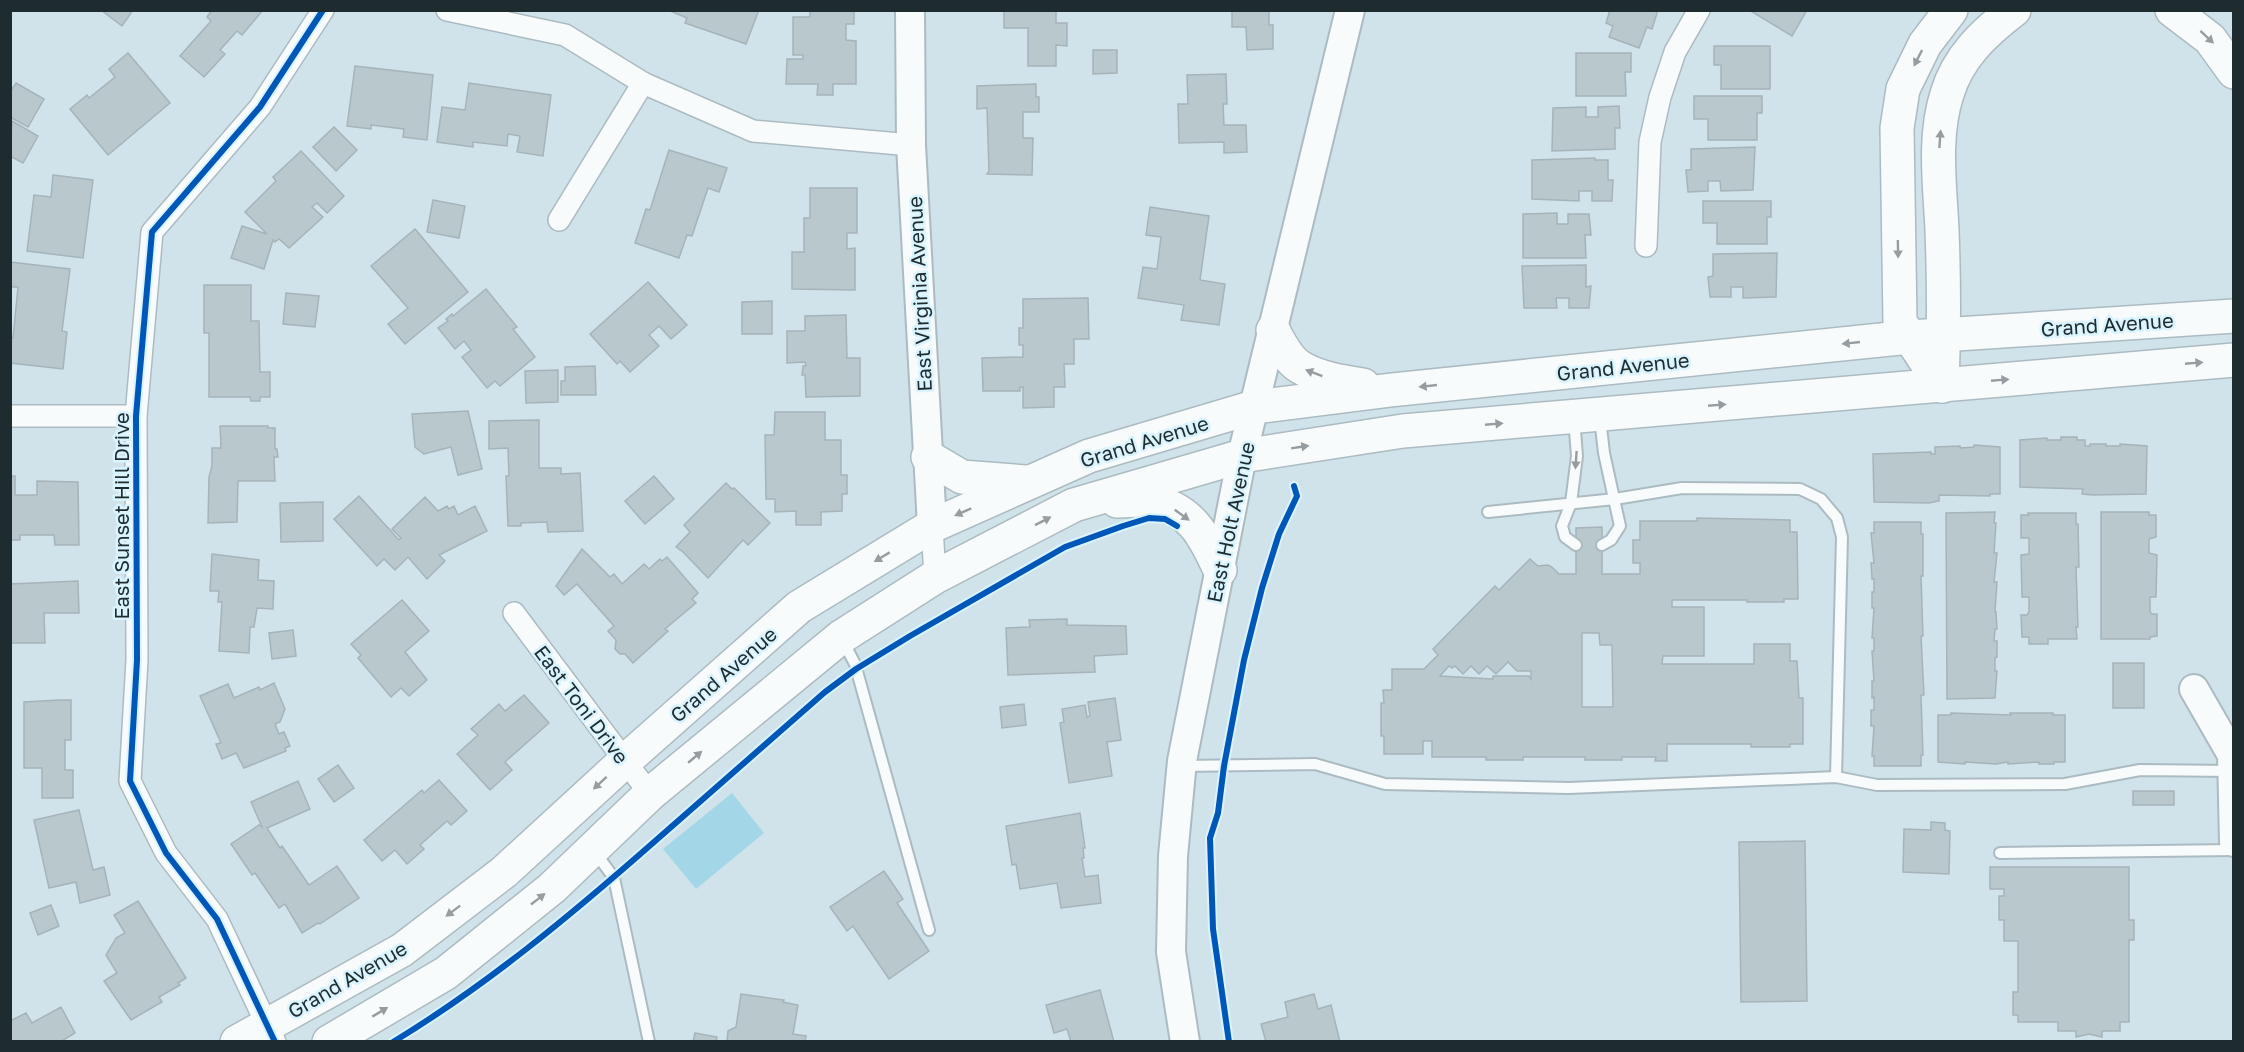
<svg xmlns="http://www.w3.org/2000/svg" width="2244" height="1052" viewBox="0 0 2244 1052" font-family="'Golos Text',sans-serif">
	<rect width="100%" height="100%" fill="#d0e3ea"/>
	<path fill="#a3d7e8" d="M732,793L764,833L696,889L663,849Z"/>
	<g fill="#b8c8cd" stroke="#a6b4b9" stroke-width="1.5" fill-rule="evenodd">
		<path d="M101,10H133L122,26Z"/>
		<path d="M212,10H263L242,35L237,31L220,50L225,54L204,77L180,56L211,21L207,17Z"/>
		<path d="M668,10H759L746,44L685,23L687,18Z"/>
		<path d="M810,10H854V24H846V40L856,41V84H833V95H817L818,84H786L787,59H803V55H793V17H810Z"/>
		<path d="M1004,10H1056V23H1067V46L1056,45V66H1028V28H1004Z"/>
		<path d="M1232,10H1269V25H1273V49L1247,50L1246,27H1232Z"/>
		<path d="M1610,10H1658L1652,29L1647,27L1639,48L1609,37L1613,26L1606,23Z"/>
		<path d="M1749,10H1807L1792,36Z"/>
		<path d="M1714,46H1770V89H1721V65H1714Z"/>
		<path d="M1093,50H1117V73L1093,74Z"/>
		<path d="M128,53L170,103L108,155L70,109L87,95L89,98L115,77L109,69Z"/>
		<path d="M1576,53H1631V72H1625L1626,96H1576Z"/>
		<path d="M355,66L433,75L427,140L403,137L404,129L371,125V129L347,126Z"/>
		<path d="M1226,74L1227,104H1223L1224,125H1246L1247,152L1224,153V142L1179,143L1178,104H1188L1187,75Z"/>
		<path d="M16,83L44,99L28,127L10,117V92Z"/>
		<path d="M469,83L551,95L543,156L517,152L520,136L508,134L507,146L473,142V147L437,142L442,107L465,110Z"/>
		<path d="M1036,84V97H1039V112H1023V138H1033L1032,175L987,174L989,171L987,108L977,109V86Z"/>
		<path d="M1694,96H1762V113H1757V140H1708V119H1694Z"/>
		<path d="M1619,106L1620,128H1615V149L1552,151L1553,108L1586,107V117H1598V107Z"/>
		<path d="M12,121L38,136L23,163L10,156Z"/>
		<path d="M334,127L357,150L336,171L313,147Z"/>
		<path d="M1755,147L1753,190L1721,191L1720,181H1708V191L1688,192L1686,170H1691V149Z"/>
		<path d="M669,150L727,168L719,192L708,188L692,236L687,235L679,258L635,243L646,209L650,210Z"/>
		<path d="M301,151L344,196L327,213L317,203L312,207L323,217L289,248L279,239L275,242L273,240L264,269L231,258L242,226L267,234L245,212L276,181L273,177Z"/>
		<path d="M1595,158V160H1608V180H1613L1612,201H1592V191H1579V201L1532,199V160Z"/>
		<path d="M53,175L93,180L83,258L27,251L34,195L51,197Z"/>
		<path d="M810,188H857V233H847V249L855,248V290L792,289V252H804V218H810Z"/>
		<path d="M433,200L465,206L459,238L427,232Z"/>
		<path d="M1703,201H1771V217H1767V244H1717V223H1703Z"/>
		<path d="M1150,207L1209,216L1200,280L1225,284L1219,325L1181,320L1184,305L1138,298L1143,267L1157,269L1161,237L1146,235Z"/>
		<path d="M1557,213V224H1568V214H1589L1591,235H1585L1586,258H1523V214Z"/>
		<path d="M415,229L468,292L405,344L388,324L408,308L371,266Z"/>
		<path d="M1777,253L1776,297L1743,298V287H1731V297H1710L1708,277L1713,276V254Z"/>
		<path d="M10,262L70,269L62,331L67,332L63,369L10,363V337L13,338L18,287H10Z"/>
		<path d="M1586,265V287L1591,286L1589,308H1569V298H1556L1557,308H1524L1522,266Z"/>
		<path d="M648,282L687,325L671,339L659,326L649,335L659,346L630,372L620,361L617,364L590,334Z"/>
		<path d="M204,285H251V321H259L260,372H270V397H260V401H251L250,397H209V333H204Z"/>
		<path d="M486,289L517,327L513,329L535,357L500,386L495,381L487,388L462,357L471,350L464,341L455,349L438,328L448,321L446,319L452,314L453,316Z"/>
		<path d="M286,293L319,296L315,327L283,324Z"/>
		<path d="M1088,298L1089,339H1074V364H1064L1065,387H1054V407L1023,408V387H1020V391H983L982,358L1023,357V345H1019V328H1023V299Z"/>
		<path d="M772,301V334H742V302Z"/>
		<path d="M846,315L847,358H860V396L806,397L805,375H802L803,366H806L805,362L787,363V331H805V316Z"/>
		<path d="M595,366L596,395H561V381H565V367Z"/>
		<path d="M558,370V402L526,403L525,371Z"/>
		<path d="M468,411L482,469L458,475L451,447L424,454L415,447L412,414Z"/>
		<path d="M775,412H825V440H841V475H847V494H842V511L821,512V525H796V511L775,512V499H766L765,435H774Z"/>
		<path d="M539,420V468H561V474L580,473L583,531L548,532L547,522L521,523V526H508L506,476H509L508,448L489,449V421Z"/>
		<path d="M220,426H268V428H275V449H277L278,457H274L275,481H238L237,522L208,523L209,477L212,466V448H221Z"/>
		<path d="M2061,437H2077V440H2085V446H2090V444H2106V446H2120V444L2147,446L2146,494L2093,495L2082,494L2083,489L2020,487V440L2047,438V440H2061Z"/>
		<path d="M1974,445L2000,447V494H1990V496L1939,495V501L1929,503L1874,502L1873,454L1931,452V454H1935V447L1960,446V448L1974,447Z"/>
		<path d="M10,476H15V495H37V481L78,482L79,545H55L54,535H20V540H10Z"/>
		<path d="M654,476L674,499L645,524L625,501Z"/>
		<path d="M726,483L732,489L734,488L770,523L748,545L743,540L708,578L683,552L676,547L690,532L684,525Z"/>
		<path d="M359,496L399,540L401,538L392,529L425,497L438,511L447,506L449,509L454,506L458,515L475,506L487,531L439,555L445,561L427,579L408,557L395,570L384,559L377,566L334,519Z"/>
		<path d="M323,502V541L281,542L280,503Z"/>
		<path d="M1995,512L1994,523H1996L1994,553H1997L1994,582H1997L1995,612H1996L1997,629H1995L1994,641H1997V657L1995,658V671H1997L1995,698L1947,699L1946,513Z"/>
		<path d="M2101,512H2149V515H2156V537L2149,539V553L2157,555L2156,597H2150V612L2152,614H2157V636L2150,637V639H2101Z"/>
		<path d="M2028,513H2076V524H2078L2079,567H2076L2078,627H2076L2077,639H2048V644H2029V637H2022L2021,615H2027L2029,612V597H2022L2021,555L2029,554V538H2021V515H2029Z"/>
		<path d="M1697,518L1790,520V532H1797L1798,599H1784V602H1747V600H1672V607H1704V656H1663L1662,664H1754V644H1790V661H1797L1799,698H1803V744H1790V747H1751V744H1667V761H1655L1656,757H1622V760H1585V757H1523V760H1486V757H1432V741H1423V754H1384V736H1381V703H1384L1383,690H1392V669H1424L1438,655L1433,649L1495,586L1499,590L1530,559L1538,566L1548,565L1552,567L1559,574H1576V528L1602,527V574H1640V563H1633V540H1640V521H1697ZM1582,633H1599L1600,645H1612L1613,707H1582ZM1508,662L1517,671H1531V679L1529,676H1493V679L1440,676L1449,666L1452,668L1455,666L1463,674L1471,666L1479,674L1487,666L1496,674Z"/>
		<path d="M1874,522H1921V534H1923V576H1921L1923,636H1921L1924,695H1921L1923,755H1921V766H1874V756H1872L1874,726H1871V710H1874V697L1872,698V681H1874L1872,651H1874V638H1872L1874,608H1872V592H1874V579H1872L1871,563H1874L1871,533H1874Z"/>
		<path d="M582,549L610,577L614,574L622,584L644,564L649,569L660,559L662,561L667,557L698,593L692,599L696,603L665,629L668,631L633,663L625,654H620L615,649L616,640L608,631L614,626L577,584L564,595L556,586Z"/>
		<path d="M212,554L259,560L258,580L274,581L273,609L257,608L254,627H250L249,653L219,651L222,602H218L219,591H210Z"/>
		<path d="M78,581L79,613H44L45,643H10V584Z"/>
		<path d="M402,600L429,631L405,652L427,680L409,696L401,688L391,697L358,658L361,655L351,644Z"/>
		<path d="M1067,619V625L1126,626L1127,654L1094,656L1095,672L1008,675L1006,628L1030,627L1029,620Z"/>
		<path d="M293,630L296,656L272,659L269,633Z"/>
		<rect x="2113" y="663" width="31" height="45"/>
		<path d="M274,683L285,709L280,722L275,724L279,734L284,732L290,746L285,748L286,751L244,768L236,753L222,759L216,744L221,743L200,696L228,684L234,698L259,687L260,690Z"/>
		<path d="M524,695L549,723L505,762L512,770L490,790L457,754L478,735L471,729L499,704L505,711Z"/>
		<path d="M1115,698L1121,740L1107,742L1112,776L1069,783L1060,723L1064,722L1062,709L1085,705L1087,717L1090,716L1088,702Z"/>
		<path d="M60,700H71V740H65V770H73V798H42V768H24V702Z"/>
		<path d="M1024,704L1026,725L1002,728L1000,707Z"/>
		<path d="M1951,713L2011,715L2010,713H2053V715H2065V762H2054V764H2039V762L2008,764V762L1996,764L1965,762V764L1938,762V715H1951Z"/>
		<path d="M338,765L354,788L334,802L318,779Z"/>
		<path d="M439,780L467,811L451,825L447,821L420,845L424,849L407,864L395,850L382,861L364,840L422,790L424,793Z"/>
		<path d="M298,781L310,809L267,828L280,848L282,846L309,885L337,866L359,898L320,924L318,923L302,933L285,904L279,908L255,873L252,875L231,844L259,825L262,827L251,802Z"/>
		<rect x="2133" y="791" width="41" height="14"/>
		<path d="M79,810L93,870L104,867L110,895L80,903L76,882L49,888L34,820Z"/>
		<path d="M1080,813L1085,848H1083L1084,858H1082L1085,877L1098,875L1101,903L1061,908L1057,883L1020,889L1016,864L1012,865L1006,826Z"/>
		<path d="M1931,822L1945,823V830L1950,831L1949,874L1903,872L1904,829L1931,830Z"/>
		<path d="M1805,841L1807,1001L1741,1002L1739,842Z"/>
		<path d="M1990,867H2129V920H2134V940H2129V1022H2120V1031H2102V1037L2089,1034L2076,1037V1031H2058V1022H2018V1015H2013V992H2018V941H2004V920H1999V896H2004V889H1990Z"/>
		<path d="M884,871L903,899L897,903L929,951L889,979L853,926L847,931L830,907Z"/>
		<path d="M138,901L186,978L178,983L180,985L159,997L162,1002L131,1020L104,981L117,973L106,955L116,938L125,933L114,915Z"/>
		<path d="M51,905L59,926L38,935L30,913Z"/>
		<path d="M1100,990L1114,1042H1071L1067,1029L1054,1033L1046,1005Z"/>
		<path d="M741,994L784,1000L783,1002L798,1005L793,1034L806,1036L805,1042H727L728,1031L736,1027Z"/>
		<path d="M1314,994L1318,1009L1331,1005L1340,1042H1266L1261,1024L1288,1017L1285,1002Z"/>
		<path d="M61,1007L75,1033L60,1042H10V1021L26,1013L32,1023Z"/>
		<path d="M695,1033L717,1037L716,1042H693Z"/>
	</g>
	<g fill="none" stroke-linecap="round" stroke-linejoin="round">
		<defs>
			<g id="lane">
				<path d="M1574,418L1577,456L1571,503L1562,526L1565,537L1576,545"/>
				<path d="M1600,418L1604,453L1620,526L1611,540L1602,545"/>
				<path d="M1488,512L1615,499L1682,488L1800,489L1821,499L1837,518L1842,537L1836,777"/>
				<path d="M843,641L855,664L929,930"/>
				<path d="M1182,766L1315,764L1385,784L1569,788L1836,777L1877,785L2065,784L2140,770L2232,771"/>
				<path d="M595,852L614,878L649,1042"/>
				<path d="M2000,853L2234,850"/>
			</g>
			<g id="street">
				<path d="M447,10L565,35L643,83L753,131L911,145"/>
				<path d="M559,220L643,83"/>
				<path d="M1646,246L1650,142L1660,97L1675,52L1699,10"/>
				<path d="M10,416H136"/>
				<path d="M932,526L935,577"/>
				<path d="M514,613L650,794"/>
				<path d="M275,1042L217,919L166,853L130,781L137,660L136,416L152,232L260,107L323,10"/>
			</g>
			<g id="secondary">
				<path d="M910,10L911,145L932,526"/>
				<path d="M2194,689L2232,755L2234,842"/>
				<path d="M1185,1042L1171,952L1173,856L1182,761L1242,456L1350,10"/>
			</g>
			<g id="primary">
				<path d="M1273,330C1279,342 1288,360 1300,367C1318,378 1342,382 1363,385"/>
				<path d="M928,457L962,477L1026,482"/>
				<path d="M1117,501C1127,501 1140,499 1150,501C1191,508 1204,535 1220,570"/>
				<path d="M237,1042L402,950L504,872L625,761L799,607L932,526L1089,456L1254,407L1391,390L1910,337L2234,316"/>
				<path d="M329,1042L446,973L552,888L650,794L841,637L935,577L1074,505L1242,456L1403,431L2234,360"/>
			</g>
			<g id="highway">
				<path d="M2172,10L2210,39L2234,72"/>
				<path d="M1942,386C1944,334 1944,282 1942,230C1940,186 1933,137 1947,94C1958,57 1984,33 2014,10"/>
				<path d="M1942,386L1900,322L1897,128L1903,89L1925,44L1951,10"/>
			</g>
		</defs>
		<use href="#lane" stroke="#acbbc1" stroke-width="14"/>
		<use href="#street" stroke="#acbbc1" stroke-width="24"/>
		<use href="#secondary" stroke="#acbbc1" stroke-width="32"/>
		<use href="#primary" stroke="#acbbc1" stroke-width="36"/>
		<use href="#highway" stroke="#acbbc1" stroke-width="36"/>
		<use href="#lane" stroke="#f8fbfc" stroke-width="10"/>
		<use href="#street" stroke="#f8fbfc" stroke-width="21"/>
		<use href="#secondary" stroke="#f8fbfc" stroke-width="28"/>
		<use href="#primary" stroke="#f8fbfc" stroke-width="33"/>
		<use href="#highway" stroke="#f8fbfc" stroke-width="33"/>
		<defs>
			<g id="cycleway">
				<path d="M275,1042L217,919L166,853L130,781L137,660L136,416L152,232L260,107L323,10"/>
				<path d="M393,1042C487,985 571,915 654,842C711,792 768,742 825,692L856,669L910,636L1065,547L1123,526L1149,518L1165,519L1177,526"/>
				<path d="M1229,1042L1213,929L1210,838L1218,813L1224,766L1244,660L1262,588L1279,534L1297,496L1294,486"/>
			</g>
		</defs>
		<use href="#cycleway" stroke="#d9f4fe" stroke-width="10"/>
		<use href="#cycleway" stroke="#0057b8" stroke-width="6"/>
	</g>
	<defs><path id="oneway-solid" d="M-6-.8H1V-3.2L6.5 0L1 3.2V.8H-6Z" transform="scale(1.5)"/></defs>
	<g fill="#969da0">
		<use href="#oneway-solid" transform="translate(2207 37) rotate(43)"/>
		<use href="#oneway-solid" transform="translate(1918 58) rotate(117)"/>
		<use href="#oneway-solid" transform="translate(1940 139) rotate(-86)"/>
		<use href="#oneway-solid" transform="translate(1898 249) rotate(89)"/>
		<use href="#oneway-solid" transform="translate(1851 343) rotate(174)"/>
		<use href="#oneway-solid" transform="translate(2194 363) rotate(-5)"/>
		<use href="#oneway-solid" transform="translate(1314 373) rotate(-159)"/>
		<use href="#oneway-solid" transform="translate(2000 380) rotate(-5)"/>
		<use href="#oneway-solid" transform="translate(1428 386) rotate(174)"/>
		<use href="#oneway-solid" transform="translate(1717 405) rotate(-5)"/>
		<use href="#oneway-solid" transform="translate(1494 424) rotate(-5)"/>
		<use href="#oneway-solid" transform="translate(1300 447) rotate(-9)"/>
		<use href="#oneway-solid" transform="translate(1576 460) rotate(94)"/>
		<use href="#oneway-solid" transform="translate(963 512) rotate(156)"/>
		<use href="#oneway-solid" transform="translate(1182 515) rotate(36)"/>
		<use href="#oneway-solid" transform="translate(1043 521) rotate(-27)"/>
		<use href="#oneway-solid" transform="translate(882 557) rotate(149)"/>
		<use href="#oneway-solid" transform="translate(695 757) rotate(-40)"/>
		<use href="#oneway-solid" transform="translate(600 783) rotate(137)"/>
		<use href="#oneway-solid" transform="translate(538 899) rotate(-38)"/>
		<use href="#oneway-solid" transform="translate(453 911) rotate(143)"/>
		<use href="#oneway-solid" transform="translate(380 1012) rotate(-31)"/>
	</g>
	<g text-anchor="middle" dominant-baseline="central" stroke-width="5" stroke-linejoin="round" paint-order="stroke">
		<g font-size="20" fill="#1e2b2f" stroke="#d9f4fe">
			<text transform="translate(919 294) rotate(-93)">East Virginia Avenue</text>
			<text transform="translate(2107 324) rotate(-4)">Grand Avenue</text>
			<text transform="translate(1623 366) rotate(-6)">Grand Avenue</text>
			<text transform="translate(1144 441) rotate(-17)">Grand Avenue</text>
			<text transform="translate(121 516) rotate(-90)">East Sunset Hill Drive</text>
			<text transform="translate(1230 522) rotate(-78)">East Holt Avenue</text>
			<text transform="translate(723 674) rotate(-41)">Grand Avenue</text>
			<text transform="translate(582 704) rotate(53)">East Toni Drive</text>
			<text transform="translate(347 979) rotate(-30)">Grand Avenue</text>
		</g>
	</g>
	<rect width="2244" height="1052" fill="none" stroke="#1e2b2f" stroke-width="24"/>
</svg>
